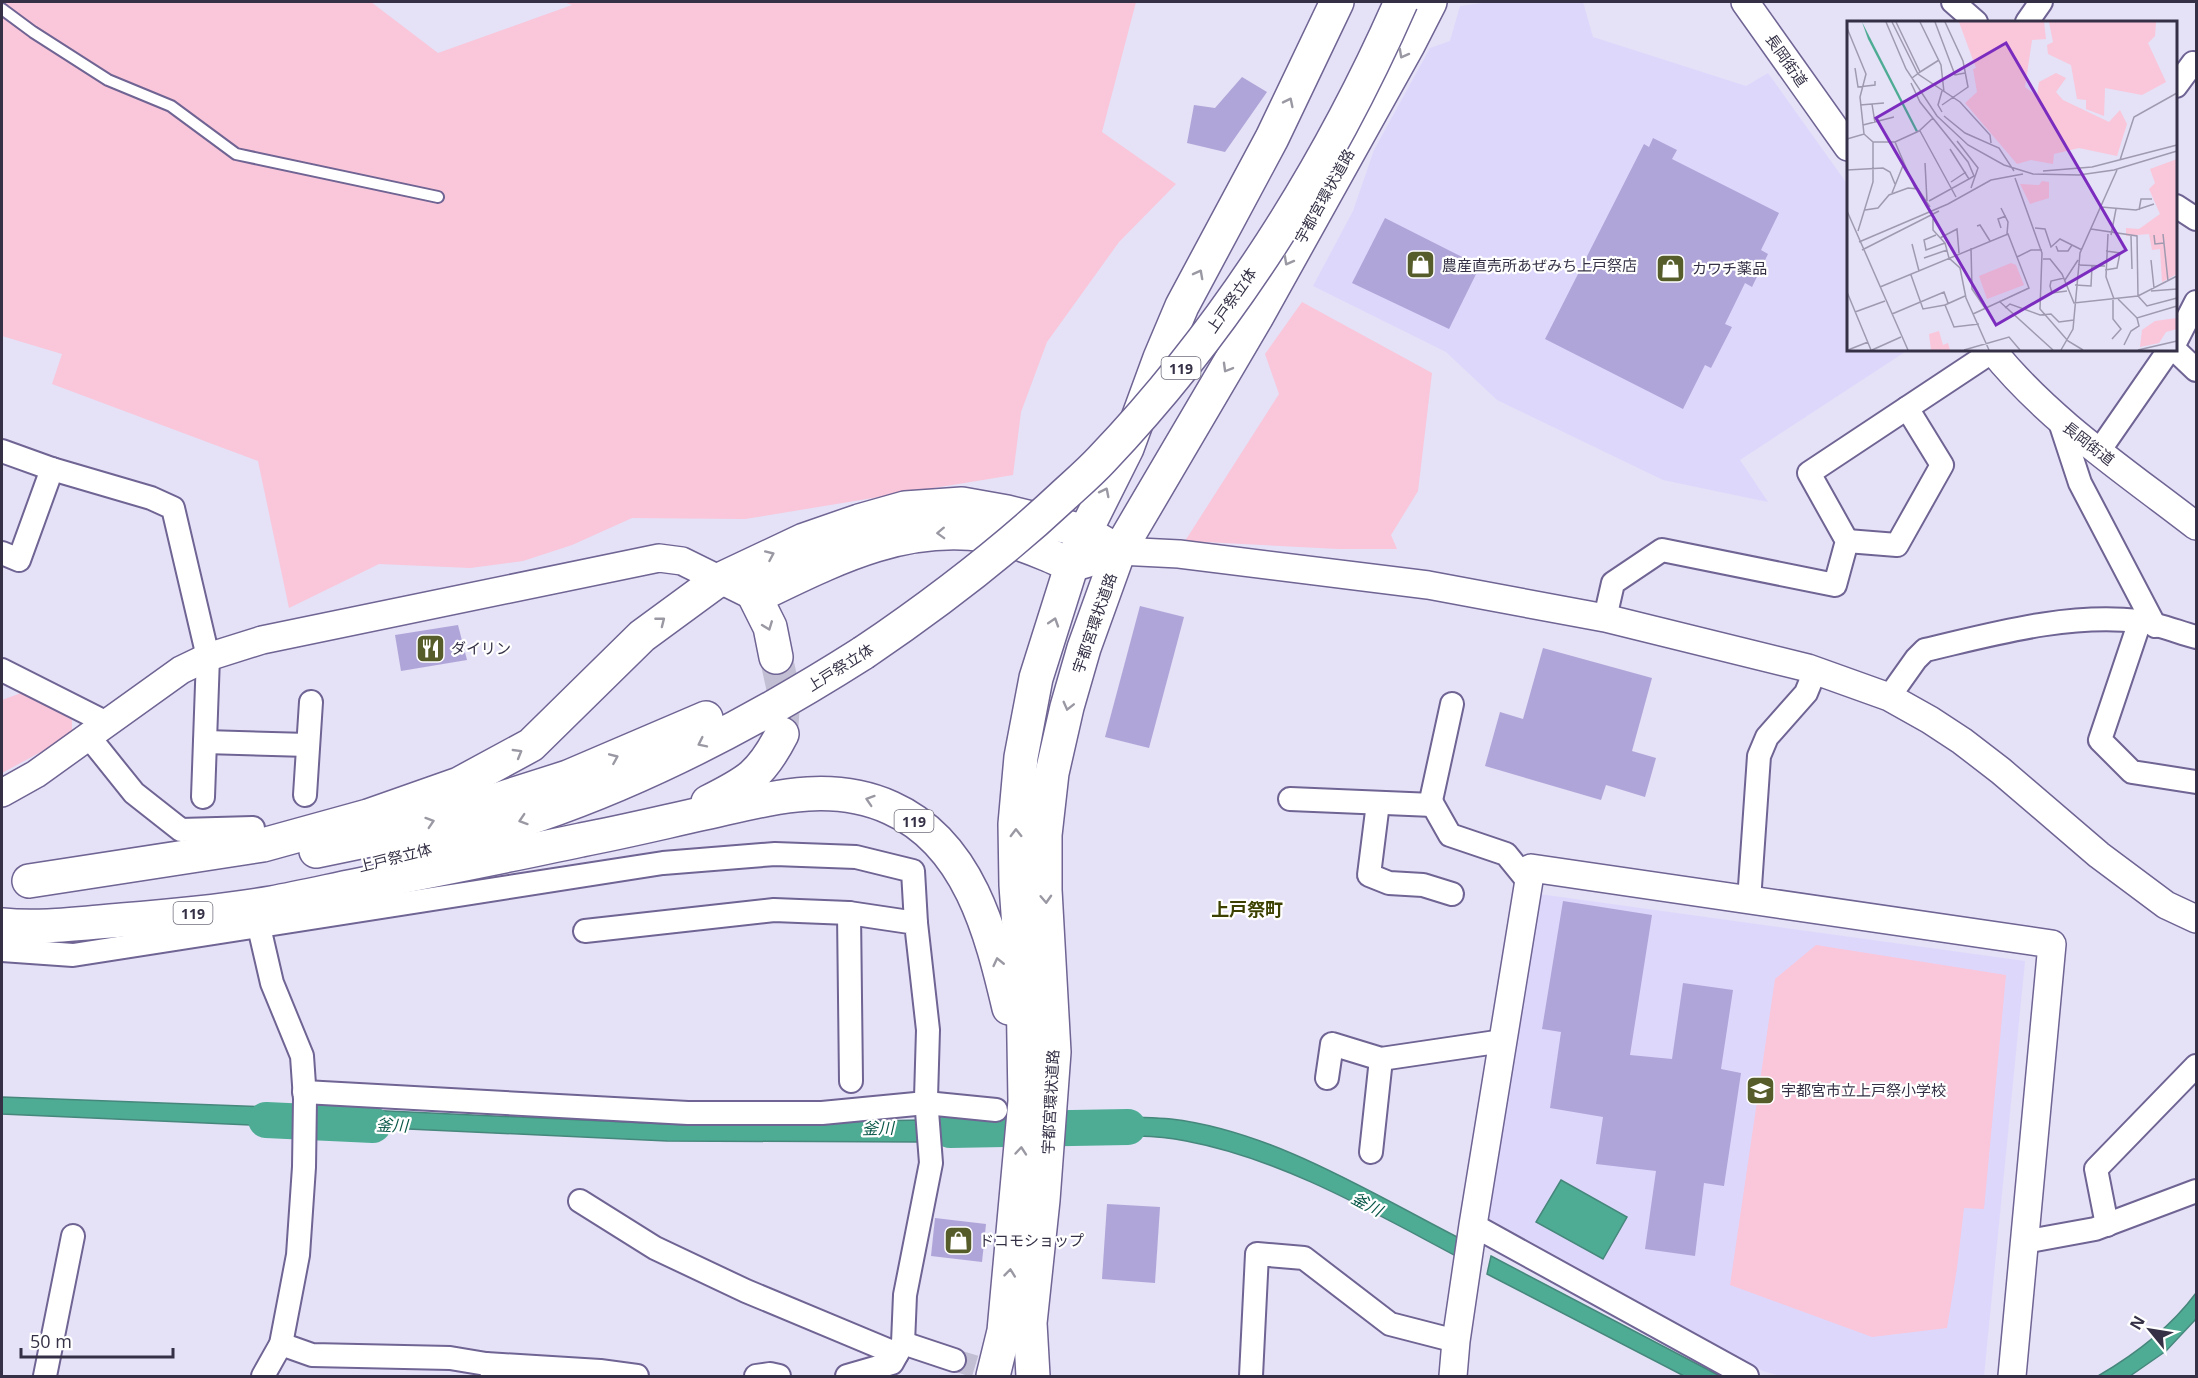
<svg xmlns="http://www.w3.org/2000/svg" width="2198" height="1378" viewBox="0 0 2198 1378" font-family="'Open Sans','Noto Sans JP',sans-serif">
	<rect width="100%" height="100%" fill="#e5e1f7"/>
	<g fill="#ded7fc">
		<path d="M1490,2H1583L1593,37L1746,86L1768,73L1848,185V350H1908L1740,460L1768,502L1663,480L1497,400L1446,352L1313,286L1353,211L1374,150L1430,48L1450,41L1460,6Z"/>
		<path d="M1539,894L2025,961L1984,1376H1780L1763,1371L1488,1218Z"/>
	</g>
	<g fill="#fac6d9">
		<path d="M2,2H371L438,53L572,5L564,2H1136L1102,132L1176,184L1119,242L1047,342L1021,412L1013,475L745,519L632,518L572,545L523,561L470,568L379,564L289,608L258,461L52,384L62,354L2,336Z"/>
		<path d="M1302,302L1432,373L1418,491L1391,535L1397,549H1339L1185,541L1279,394L1265,354Z"/>
		<path d="M24,692L72,720V735L2,773V700Z"/>
		<path d="M1816,945L2006,975L1984,1209L1964,1208L1957,1268L1947,1328L1872,1337L1730,1285L1775,979Z"/>
	</g>
	<g fill="#4eac94" stroke="#46877c" stroke-width="1.5">
		<path d="M2,1097L298,1108L297,1127L2,1114Z"/>
		<path d="M324,1108L689,1125L920,1120L921,1142L667,1141L323,1125Z"/>
		<path d="M1079,1117C1110,1117 1140,1116 1171,1119C1273,1131 1371,1193 1461,1239L1458,1257C1373,1212 1282,1159 1186,1141C1150,1134 1114,1136 1077,1137Z"/>
		<path d="M999,1118L998,1143L939,1142L938,1120Z"/>
		<path d="M1561,1180L1627,1217L1603,1259L1536,1222Z"/>
		<path d="M1491,1256L1720,1376H1684L1487,1274Z"/>
		<path d="M2196,1293V1319L2166,1351L2130,1376H2098C2134,1355 2171,1327 2196,1293Z"/>
	</g>
	<g fill="none" stroke-linecap="round" stroke-linejoin="round">
		<g stroke="#4eac94" stroke-width="36">
			<path d="M266,1120L373,1125"/>
			<path d="M950,1130L1128,1127"/>
		</g>
	</g>
	<g fill="#b0a5d8">
		<path d="M1242,77L1267,92L1225,152L1187,143L1194,105L1215,108Z"/>
		<path d="M1653,138L1677,150L1672,159L1779,213L1761,250L1768,254L1752,287L1745,283L1725,324L1732,327L1711,368L1705,365L1683,409L1545,339L1644,144L1649,147Z"/>
		<path d="M1385,218L1480,266L1449,329L1352,283Z"/>
		<path d="M1140,606L1184,617L1149,748L1105,737Z"/>
		<path d="M458,625L467,660L401,671L395,635Z"/>
		<path d="M1543,648L1652,678L1632,751L1656,758L1645,797L1606,785L1601,800L1485,766L1500,712L1523,719Z"/>
		<path d="M1563,901L1652,915L1630,1055L1672,1059L1683,983L1733,990L1721,1069L1741,1073L1724,1186L1704,1183L1695,1256L1645,1249L1656,1171L1596,1164L1603,1117L1550,1108L1561,1032L1542,1029Z"/>
		<path d="M1107,1204L1160,1207L1155,1283L1102,1279Z"/>
		<path d="M935,1218L986,1224L982,1262L931,1256Z"/>
	</g>
	<g fill="none" stroke-linecap="round" stroke-linejoin="round">
		<path stroke="#c2bed3" stroke-width="22" stroke-dasharray="22 11" stroke-linecap="butt" d="M954,1360L1007,1376"/>
		<path stroke="#c2bed3" stroke-width="33" stroke-dasharray="33 16" stroke-linecap="butt" d="M776,657L784,693L782,726"/>
		<defs>
			<path id="service" d="M2,9L33,32L108,80L171,106L236,154L438,197"/>
			<g id="minor">
				<path d="M1953,2L1976,22"/>
				<path d="M2027,22L2041,2"/>
				<path d="M2176,86L2193,63L2196,66"/>
				<path d="M2176,206L2196,219"/>
				<path d="M2176,341L2196,302"/>
				<path d="M2175,350L2196,370"/>
				<path d="M2059,419L2080,483L2155,626"/>
				<path d="M2,451L52,469L151,498L173,508L208,657L203,797"/>
				<path d="M2099,451L2169,350"/>
				<path d="M1847,541L1897,545L1942,465L1907,408"/>
				<path d="M2,553L19,560L52,469"/>
				<path d="M1605,618L1613,583L1662,550L1835,585L1847,541L1809,473L1993,351"/>
				<path d="M2140,621L2100,740L2132,772L2196,782"/>
				<path d="M2,670L107,723"/>
				<path d="M1889,697L1916,659L1925,650C1994,634 2066,613 2139,621C2158,624 2178,632 2196,637"/>
				<path d="M89,737L134,793L181,830L253,828"/>
				<path d="M205,742L308,745"/>
				<path d="M305,795L311,702"/>
				<path d="M1290,799L1433,805L1450,835L1506,854L1528,881"/>
				<path d="M1378,803L1369,875L1389,883L1423,885L1452,894"/>
				<path d="M1430,805L1452,704"/>
				<path d="M1749,901L1759,756L1767,737L1806,693L1815,671"/>
				<path d="M849,913L851,1081"/>
				<path d="M259,927L272,983L302,1056L305,1099L304,1167L298,1255L281,1344L263,1376"/>
				<path d="M585,931L774,910L849,913L916,923L928,1030L926,1098L931,1163L905,1295L903,1343"/>
				<path d="M2,950L73,955L663,863L775,854L856,857L913,871L916,923"/>
				<path d="M1327,1078L1332,1044L1381,1059L1503,1041"/>
				<path d="M304,1092L688,1113H822L926,1103L996,1110"/>
				<path d="M1371,1152L1381,1059"/>
				<path d="M580,1201L655,1248L746,1291L897,1354"/>
				<path d="M1473,1225L1747,1376"/>
				<path d="M2107,1225L2096,1169L2196,1066"/>
				<path d="M2024,1242L2095,1229L2196,1191"/>
				<path d="M281,1344L312,1355L450,1358L486,1364L497,1376"/>
				<path d="M486,1364L600,1371L637,1376"/>
				<path d="M45,1376L73,1236"/>
				<path d="M756,1376L770,1374L779,1376"/>
				<path d="M847,1376L892,1363L903,1343L954,1360"/>
				<path d="M1251,1376L1257,1254L1304,1258L1390,1324L1456,1341"/>
			</g>
			<g id="tertiary">
				<path d="M1745,2L1848,147"/>
				<path d="M1992,350C2048,420 2125,471 2196,526"/>
				<path d="M1119,551L1179,554L1428,585L1605,618L1808,668L1889,697L1930,720L1962,741L2001,771L2099,855L2166,905L2196,919"/>
				<path d="M2,793L36,774L181,670L208,657L262,640L659,558L682,561L755,597"/>
				<path d="M1453,1376L1456,1341L1473,1225L1531,868L2052,944L2012,1376"/>
			</g>
			<g id="trunk">
				<path d="M776,657L770,627L755,597C829,562 899,523 985,535C1006,538 1027,546 1046,554C1054,557 1064,563 1072,564C1078,564 1088,560 1094,558"/>
				<path d="M708,802C748,782 761,775 782,734"/>
				<path d="M316,851L374,839L568,777L706,718"/>
				<path d="M403,856C448,844 493,831 538,815C649,777 764,716 863,653"/>
				<path d="M29,881L263,845L368,816L459,784L531,745L642,636L717,581L804,540L859,521L905,508L962,504L1007,512L1064,526L1085,532L1104,543"/>
				<path d="M2,925C42,929 82,923 122,920C172,916 222,911 271,903C309,896 346,887 384,880C450,867 516,854 581,840C623,832 664,822 705,813C768,799 829,780 891,808C969,843 991,932 1009,1008"/>
				<path d="M993,1376L1004,1331L1025,1101L1023,983L1016,885L1015,824L1021,757L1036,678L1072,564L1085,532L1127,448L1160,358L1182,306L1272,138L1337,2"/>
				<path d="M1033,1376L1030,1323L1043,1200L1054,1052L1045,890V835L1052,773L1067,707L1084,648L1119,551L1256,318L1408,45L1430,2"/>
			</g>
		</defs>
		<use href="#service" stroke="#6f6493" stroke-width="14"/>
		<use href="#minor" stroke="#6f6493" stroke-width="26"/>
		<use href="#tertiary" stroke="#6f6493" stroke-width="30"/>
		<use href="#trunk" stroke="#6f6493" stroke-width="36"/>
		<use href="#service" stroke="#fff" stroke-width="10"/>
		<use href="#minor" stroke="#fff" stroke-width="22"/>
		<use href="#tertiary" stroke="#fff" stroke-width="27"/>
		<use href="#trunk" stroke="#fff" stroke-width="33"/>
		<defs>
			<path id="trunk-bridge" d="M863,653C934,605 1000,555 1063,496C1076,484 1090,472 1102,459C1228,327 1328,168 1401,2"/>
		</defs>
		<use href="#trunk-bridge" stroke="#6f6493" stroke-width="36" stroke-linecap="butt"/>
		<use href="#trunk-bridge" stroke="#fff" stroke-width="33"/>
	</g>
	<defs><path id="oneway-chevron" d="M-2-3.5L2.5 0L-2 3.5" fill="none" stroke-width="1.6" stroke-linecap="round" stroke-linejoin="round" transform="scale(1.5)"/></defs>
	<g stroke="#9a98a2">
		<use href="#oneway-chevron" transform="translate(1403 54) rotate(119)"/>
		<use href="#oneway-chevron" transform="translate(1289 102) rotate(-64)"/>
		<use href="#oneway-chevron" transform="translate(1288 261) rotate(119)"/>
		<use href="#oneway-chevron" transform="translate(1199 274) rotate(-62)"/>
		<use href="#oneway-chevron" transform="translate(1227 368) rotate(120)"/>
		<use href="#oneway-chevron" transform="translate(1105 492) rotate(-63)"/>
		<use href="#oneway-chevron" transform="translate(941 533) rotate(178)"/>
		<use href="#oneway-chevron" transform="translate(770 555) rotate(-24)"/>
		<use href="#oneway-chevron" transform="translate(661 621) rotate(-38)"/>
		<use href="#oneway-chevron" transform="translate(1054 622) rotate(-72)"/>
		<use href="#oneway-chevron" transform="translate(768 626) rotate(69)"/>
		<use href="#oneway-chevron" transform="translate(1068 706) rotate(104)"/>
		<use href="#oneway-chevron" transform="translate(702 743) rotate(154)"/>
		<use href="#oneway-chevron" transform="translate(518 753) rotate(-30)"/>
		<use href="#oneway-chevron" transform="translate(614 758) rotate(-23)"/>
		<use href="#oneway-chevron" transform="translate(870 800) rotate(-162)"/>
		<use href="#oneway-chevron" transform="translate(523 820) rotate(162)"/>
		<use href="#oneway-chevron" transform="translate(430 822) rotate(-18)"/>
		<use href="#oneway-chevron" transform="translate(1016 833) rotate(-91)"/>
		<use href="#oneway-chevron" transform="translate(1046 899) rotate(87)"/>
		<use href="#oneway-chevron" transform="translate(998 962) rotate(-103)"/>
		<use href="#oneway-chevron" transform="translate(1021 1151) rotate(-85)"/>
		<use href="#oneway-chevron" transform="translate(1010 1273) rotate(-84)"/>
	</g>
	<defs>
		<symbol id="shop-square" viewBox="-11 -11 22 22"><rect x="-9" y="-9" width="18" height="18" rx="4" fill="#565c2a" stroke="#fff"/><path d="M-5-2.5h2.3a2.7 3.5 0 0 1 5.4 0H5L5.5 6h-11ZM-1.5-2.5h3a1.5 2.3 0 0 0-3 0Z" fill="#fff"/></symbol>
		<symbol id="restaurant-square" viewBox="-11 -11 22 22"><rect x="-9" y="-9" width="18" height="18" rx="4" fill="#565c2a" stroke="#fff"/><path d="M-5-6h1v4h1v-4h1v4h1v-4h1v5L-1.5 .5V6h-2V.5L-5-1ZM5-6V6H3V1.5H1.5Q1.5-4 5-6Z" fill="#fff"/></symbol>
		<symbol id="school-square" viewBox="-11 -11 22 22"><rect x="-9" y="-9" width="18" height="18" rx="4" fill="#565c2a" stroke="#fff"/><path d="M0-5L7-2L0 1L-7-2ZM-4 1L0 2.5L4 1V4Q0 6-4 4Z" fill="#fff"/></symbol>
	</defs>
	<g fill-rule="evenodd">
		<use href="#shop-square" x="1404" y="248" width="33" height="33"/>
		<use href="#shop-square" x="1654" y="252" width="33" height="33"/>
		<use href="#restaurant-square" x="414" y="632" width="33" height="33"/>
		<use href="#school-square" x="1744" y="1074" width="33" height="33"/>
		<use href="#shop-square" x="942" y="1224" width="33" height="33"/>
	</g>
	<g text-anchor="middle" dominant-baseline="central" stroke-width="4.5" stroke-linejoin="round" paint-order="stroke">
		<g fill="#fff" stroke="#726e7d" stroke-width="1.5">
			<rect x="1161.5" y="357" width="39" height="22" rx="4.5"/>
			<rect x="894.5" y="810" width="39" height="22" rx="4.5"/>
			<rect x="173.5" y="902" width="39" height="22" rx="4.5"/>
		</g>
		<g font-size="14" font-weight="bold" fill="#353045">
			<text x="1181" y="368">119</text>
			<text x="914" y="821">119</text>
			<text x="193" y="913">119</text>
		</g>
		<g font-size="15" fill="#353045" stroke="#fff">
			<text transform="translate(1787 60) rotate(55)">長岡街道</text>
			<text transform="translate(1324 196) rotate(-61)">宇都宮環状道路</text>
			<text transform="translate(1231 300) rotate(-55)">上戸祭立体</text>
			<text transform="translate(2089 443) rotate(38)">長岡街道</text>
			<text transform="translate(1094 623) rotate(-71)">宇都宮環状道路</text>
			<text transform="translate(840 667) rotate(-32)">上戸祭立体</text>
			<text transform="translate(395 857) rotate(-14)">上戸祭立体</text>
			<text transform="translate(1050 1102) rotate(-87)">宇都宮環状道路</text>
		</g>
		<g font-size="15" fill="#353045" stroke="#fff" text-anchor="start">
			<text x="1442" y="265">農産直売所あぜみち上戸祭店</text>
			<text x="1692" y="268">カワチ薬品</text>
			<text x="451" y="648">ダイリン</text>
			<text x="1781" y="1090">宇都宮市立上戸祭小学校</text>
			<text x="979" y="1240">ドコモショップ</text>
		</g>
		<g font-size="16" font-style="italic" fill="#085848" stroke="#fff">
			<text transform="translate(392 1125) rotate(2)">釜川</text>
			<text transform="translate(878 1128) rotate(-1)">釜川</text>
			<text transform="translate(1367 1204) rotate(28)">釜川</text>
		</g>
		<g font-size="18" font-weight="bold" fill="#3c4101" stroke="#fff">
			<text x="1247" y="909">上戸祭町</text>
		</g>
	</g>
	<g transform="translate(1847 21)">
		<rect width="330" height="330" fill="#e5e1f7"/>
		<path d="M112,1H197L199,18L185,19L178,66L190,75L192,61L209,52L219,57L209,71L216,79L262,101L273,89L280,103L270,135L232,127L207,133L206,143L184,139L170,143L118,82L130,71L126,48L129,47ZM202,1H309L308,15L301,22L319,61L295,74L258,67L257,95L239,88V79L230,78L224,44L201,33L200,24L206,21ZM330,138V253L315,261L313,228L305,229L302,213L279,215V207L292,208L313,193L302,168L308,162L303,148ZM195,160L202,161V177L183,183L173,163L192,164ZM164,242L169,244L177,264L140,278L132,255ZM330,297V308L319,311L312,322L293,326L295,309L308,300ZM92,310L96,324L101,322L103,329H84L82,313Z" fill="#fac6d9"/>
		<path d="M15,1L71,110L69,111L21,18Z" fill="#4eac94"/>
		<path fill="none" stroke="#9f9ab0" stroke-width="1.5" d="M39,1L59,48L90,95L121,124L157,144L186,153L232,154L267,149L330,130M45,1L71,53L113,81L143,114L144,122M49,1L73,51L65,57M73,1L94,44L97,71M88,1L108,54L118,52M0,7L19,53L13,76L17,113M8,47L11,66L28,64V60M73,51L92,39M64,62L73,81L121,141L127,155L122,158M95,70L91,84L95,91M25,83L28,102M13,84L37,82M95,84L121,66L116,40L98,1M97,95L118,112L152,127L167,150M16,104L47,96M73,110L109,176M0,118L17,113L26,121H48L72,110L86,97M110,120L131,147L124,167M273,139L287,96L330,72M57,142L68,167M78,142L80,180M0,149L36,147L43,151L48,163M196,150L245,146L330,124M168,157L195,232L193,288L221,320L236,329M104,161L119,151M45,172L57,142L48,121M82,180L122,158L103,128M254,186L289,189L307,183M154,187L161,201L160,213M18,189L31,187L42,174L61,167L71,168L83,186M292,189L294,178H305M0,190L61,329M86,198V209L98,222L102,237L113,247L119,277L142,329M130,205L133,204L143,220M154,207L151,198L159,195M188,207L198,208L204,226L213,218L235,229M244,208L290,215L291,275L300,285L330,277M11,210L26,161V121M261,213L259,256L267,278M316,213L321,260M89,214L77,219L79,229L98,222M264,214L269,188M307,214L308,223L317,222M284,215L285,248M93,217L110,208L112,232M12,221L101,183L144,159L176,153M65,223L72,250M209,225L211,230H221L225,224M124,227L125,268L138,287M15,229L92,190M170,236L184,229H195M77,237L100,229M196,238H203L215,253L227,282L291,275L330,255M304,239L307,267M231,244L258,245M258,249L270,247L273,232L259,230M64,254L76,288L98,284M217,257L204,260L203,265L205,272L220,270M218,259L231,239M228,264L244,265L245,245M33,266L161,213L182,267L126,293M304,270L330,268M0,271L24,329M118,275L98,284L107,306L132,303M271,278L290,297L330,285M152,280L206,329M158,287L163,283L193,294L204,293L212,301L227,299M8,291L38,280M45,293L97,271L101,282M265,318L274,308L266,298V279M277,324L284,310L292,305L290,297M1,329L21,321M25,329L54,316M117,329L162,316L173,329M214,329L226,308L233,232L270,149M291,329L330,320"/>
		<path fill="#7b2cbf" fill-opacity="0.15" stroke="#7b2cbf" stroke-width="3" d="M159,22L279,229L149,304L29,97Z"/>
		<rect width="330" height="330" fill="none" stroke="#353045" stroke-width="3"/>
	</g>
	<rect width="2198" height="1378" fill="none" stroke="#353045" stroke-width="6"/>
	<g transform="translate(2150 1330) rotate(300)" stroke="#ffffff" stroke-width="4.5" paint-order="stroke">
	<path d="M0-4.5L10 22L0 15L-10 22Z" fill="#353045"/>
	<text y="-9" font-size="16" font-weight="bold" text-anchor="middle" fill="#353045">N</text>
	</g>
	<path d="M21 1348v9h152v-9" fill="none" stroke="#353045" stroke-width="3"/>
	<text x="30" y="1348" font-size="18" fill="#353045" stroke="#ffffff" stroke-width="4.5" paint-order="stroke">50 m</text>
</svg>
